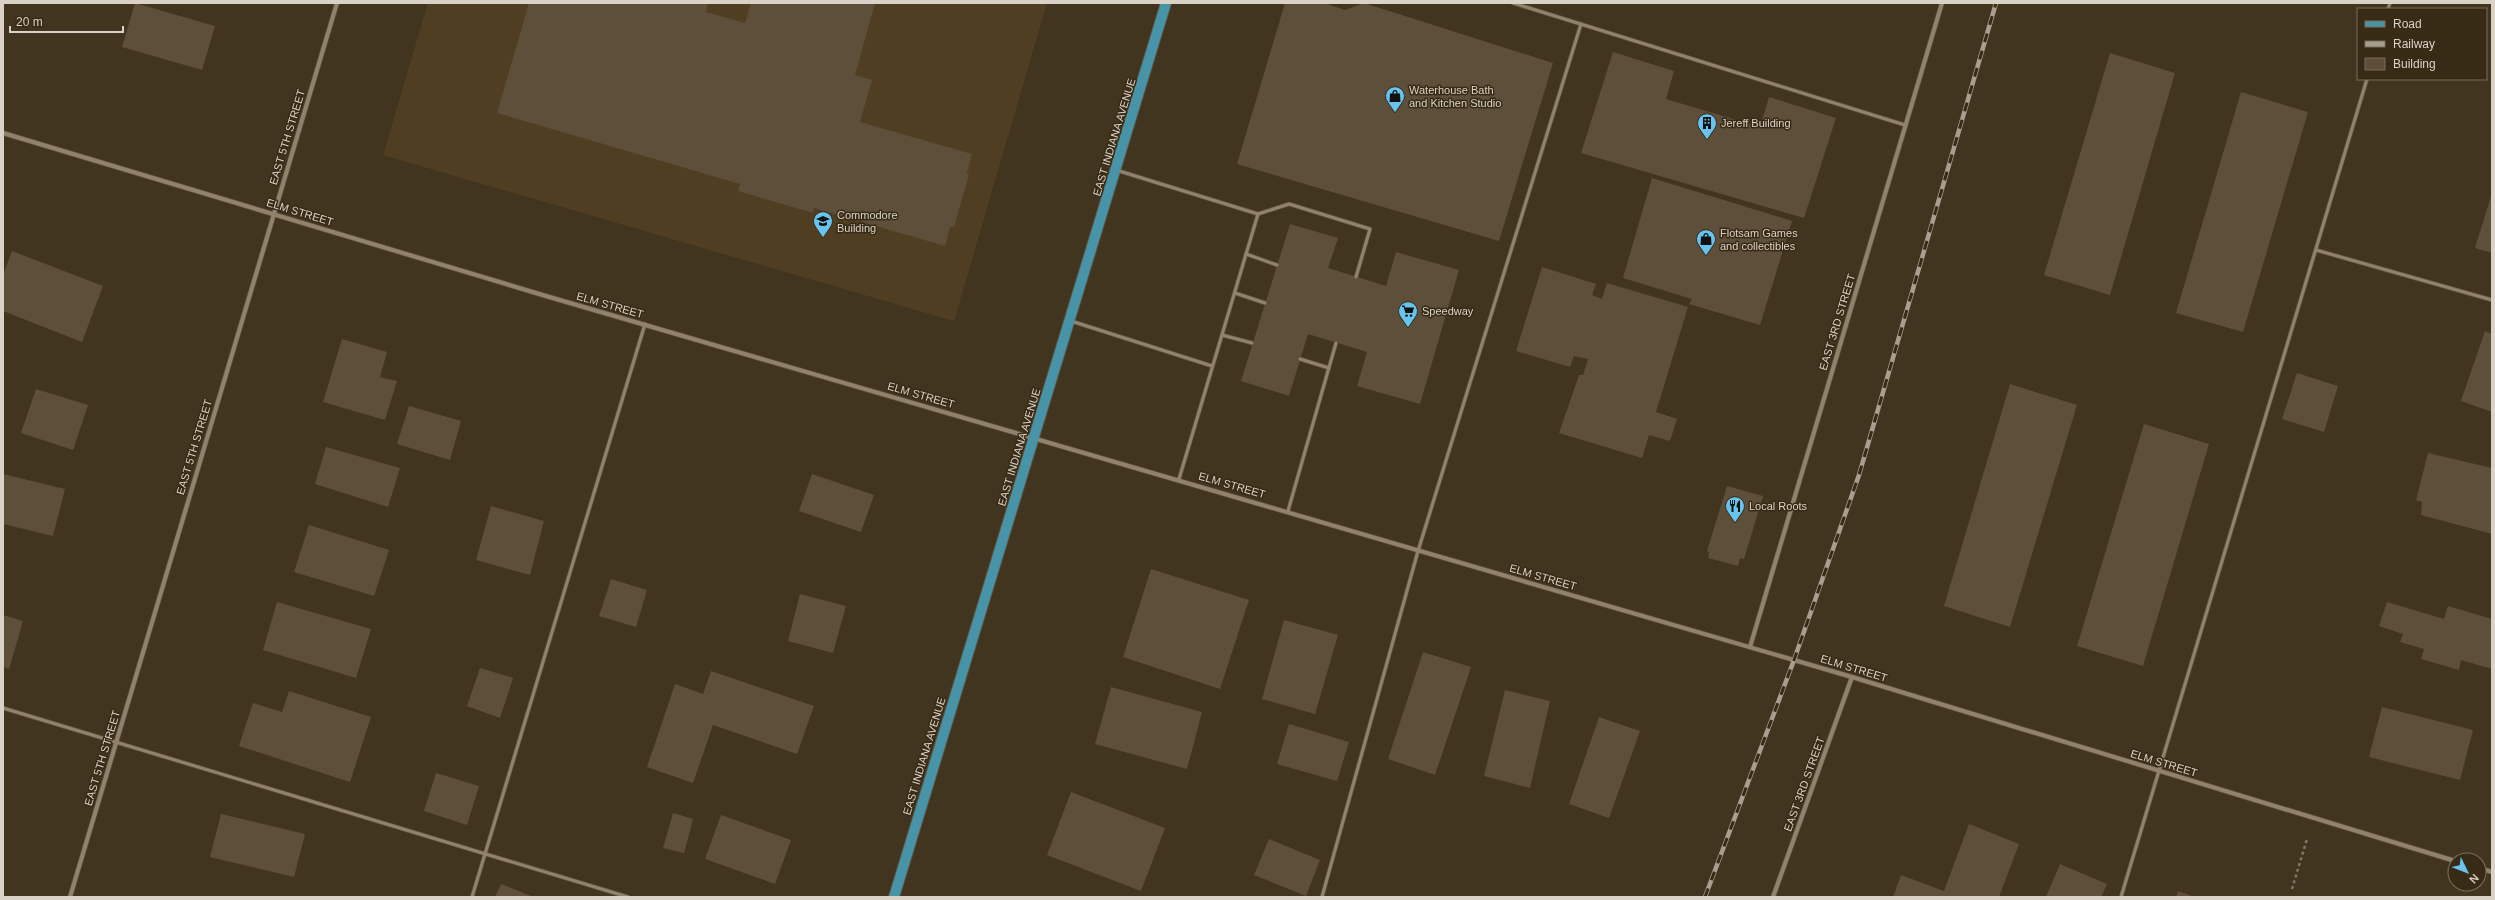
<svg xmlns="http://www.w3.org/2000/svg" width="2495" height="900" viewBox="0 0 2495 900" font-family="Arial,sans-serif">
	<rect width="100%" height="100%" fill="#423520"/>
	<path fill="#4f3e22" d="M428,3H1047L954,321L383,155Z"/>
	<g fill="#5d4f3a">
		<path d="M135,3L215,26L202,70L122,47Z"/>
		<path d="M529,3H708L706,12L745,23L751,3H875L855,75L872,80L860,122L972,154L967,173L969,175L954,227H950L945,246L814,208L813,213L738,191L740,184L497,113Z"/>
		<path d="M1285,3H1324L1345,10L1364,3L1553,63L1499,241L1237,164Z"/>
		<path d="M1613,52L1674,71L1666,99L1760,127L1769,97L1836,118L1804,218L1581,153Z"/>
		<path d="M2110,53L2175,73L2110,295L2044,275Z"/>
		<path d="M2241,92L2308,112L2243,332L2176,313Z"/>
		<path d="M1652,178L1792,221L1760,325L1689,304L1692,299L1623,278Z"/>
		<path d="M2492,193V253L2475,248Z"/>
		<path d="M1290,224L1338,238L1328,268L1386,286L1396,252L1459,270L1420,404L1357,386L1367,352L1308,334L1289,396L1241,381Z"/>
		<path d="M12,251L103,286L82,342L3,311V275Z"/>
		<path d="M1542,267L1596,284L1592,295L1602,299L1607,283L1688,307L1656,412L1677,419L1670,441L1649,435L1642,458L1559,433L1579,375H1583L1588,359L1574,356L1570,367L1516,351Z"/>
		<path d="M2485,331L2492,334V412L2461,401Z"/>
		<path d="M342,339L387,352L380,377L397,381L385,420L323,402Z"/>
		<path d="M2297,373L2338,386L2324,432L2282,419Z"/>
		<path d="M2010,384L2077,405L2010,627L1944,606Z"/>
		<path d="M36,389L88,405L73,450L21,433Z"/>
		<path d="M409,406L461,421L450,460L397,444Z"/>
		<path d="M2144,424L2209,444L2143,666L2077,646Z"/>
		<path d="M326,447L400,468L388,507L315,484Z"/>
		<path d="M2428,453L2492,468V534L2421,515L2422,502L2416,500Z"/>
		<path d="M3,474L65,489L53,536L3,524Z"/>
		<path d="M812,474L874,495L861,532L799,511Z"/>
		<path d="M1727,486L1763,496L1744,559L1740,558L1738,566L1708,558L1709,552L1707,551Z"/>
		<path d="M491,506L544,521L530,575L476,560Z"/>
		<path d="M309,525L389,550L374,596L294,572Z"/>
		<path d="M1151,569L1249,600L1220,689L1123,657Z"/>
		<path d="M611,579L647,590L636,627L599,616Z"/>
		<path d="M800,594L846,606L833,653L788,641Z"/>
		<path d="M277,602L371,629L356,678L263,650Z"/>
		<path d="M2387,602L2444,619L2448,606L2492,619V669L2461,660L2459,670L2421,659L2424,649L2400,642L2403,634L2379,626Z"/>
		<path d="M3,615L23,621L9,669L3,667Z"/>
		<path d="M1284,620L1338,635L1315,714L1262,699Z"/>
		<path d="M1423,652L1471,667L1435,775L1388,759Z"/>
		<path d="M480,668L513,678L500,718L467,706Z"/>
		<path d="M711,671L814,706L797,754L713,725L693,783L647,767L675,684L703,694Z"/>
		<path d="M1111,687L1202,712L1187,769L1095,744Z"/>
		<path d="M1505,690L1550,701L1530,788L1484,776Z"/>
		<path d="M289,691L371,717L350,782L239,746L253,703L282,712Z"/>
		<path d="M2382,707L2473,730L2460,780L2369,757Z"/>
		<path d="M1599,717L1640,731L1609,818L1569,804Z"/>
		<path d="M1289,724L1349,742L1337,781L1277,764Z"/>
		<path d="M436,773L479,786L467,825L424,811Z"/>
		<path d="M1071,792L1165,828L1141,891L1047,855Z"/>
		<path d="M673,813L693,819L684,853L663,848Z"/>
		<path d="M221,814L305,834L294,877L210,857Z"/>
		<path d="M721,815L791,840L775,884L705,859Z"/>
		<path d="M1969,824L2019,844L1999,897H1893L1901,875L1944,891Z"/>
		<path d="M1269,839L1320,860L1306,896L1254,875Z"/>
		<path d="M2060,864L2107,884L2101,897H2046Z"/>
		<path d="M501,884L534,897H495Z"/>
		<path d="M2178,891L2195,897H2176Z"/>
	</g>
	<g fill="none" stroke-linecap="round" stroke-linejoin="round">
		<defs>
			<g id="lane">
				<path d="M1513,3L1905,125"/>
				<path d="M2388,9L2390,3"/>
				<path d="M1116,170L1258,214L1179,479"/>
				<path d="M1258,214L1289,204L1370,229L1356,277"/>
				<path d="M2316,250L2492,300"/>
				<path d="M1246,254L1277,265"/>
				<path d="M1235,293L1265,303"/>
				<path d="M1071,321L1212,366"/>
				<path d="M1222,335L1252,343"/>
				<path d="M1300,359L1329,368"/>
				<path d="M1288,511L1336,343"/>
				<path d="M3,708L628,897"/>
				<path d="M472,897L645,324"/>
				<path d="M1322,897L1418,551L1581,24"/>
				<path d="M2121,897L2367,79"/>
			</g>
			<g id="street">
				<path d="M3,133L546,296L1852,677L2455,861"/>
				<path d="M1750,647L1942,3"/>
				<path d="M2479,868L2492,872"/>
				<path d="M70,897L337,3"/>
				<path d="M1773,897L1852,677"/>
			</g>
			<path id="primary" d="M894,897L1166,3"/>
		</defs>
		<use href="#lane" stroke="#5d5341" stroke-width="4.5"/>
		<use href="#street" stroke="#5d5341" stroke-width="5.5"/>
		<use href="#primary" stroke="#5d5341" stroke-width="12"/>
		<path stroke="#817665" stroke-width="2.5" stroke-dasharray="3 3" stroke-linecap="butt" d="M2292,889L2307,839"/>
		<use href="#lane" stroke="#91826b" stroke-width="3"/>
		<use href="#street" stroke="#91826b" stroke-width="4"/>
		<use href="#primary" stroke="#4794a8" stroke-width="10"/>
		<defs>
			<path id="rail" d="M1705,897L1794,660L1859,475L1996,3"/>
		</defs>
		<use href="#rail" stroke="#a99f90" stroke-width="4.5"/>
		<use href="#rail" stroke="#382b16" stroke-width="3" stroke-dasharray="9" stroke-linecap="butt"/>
	</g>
	<defs>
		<symbol id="shop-pin" viewBox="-11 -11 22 30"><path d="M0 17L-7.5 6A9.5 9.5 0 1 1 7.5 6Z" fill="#66c4ef" stroke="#382b16"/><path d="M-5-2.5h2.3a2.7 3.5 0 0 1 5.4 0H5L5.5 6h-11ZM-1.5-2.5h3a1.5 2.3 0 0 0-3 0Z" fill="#111"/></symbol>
		<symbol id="building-pin" viewBox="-11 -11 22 30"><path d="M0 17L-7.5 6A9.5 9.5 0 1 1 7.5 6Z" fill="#66c4ef" stroke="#382b16"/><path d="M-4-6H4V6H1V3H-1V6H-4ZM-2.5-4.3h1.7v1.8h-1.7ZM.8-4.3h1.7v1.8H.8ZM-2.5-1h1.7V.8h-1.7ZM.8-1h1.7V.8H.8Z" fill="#111"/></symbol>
		<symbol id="school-pin" viewBox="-11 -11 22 30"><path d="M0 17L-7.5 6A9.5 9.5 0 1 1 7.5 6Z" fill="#66c4ef" stroke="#382b16"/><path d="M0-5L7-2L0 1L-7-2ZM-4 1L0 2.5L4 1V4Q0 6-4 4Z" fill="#111"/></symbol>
		<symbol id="supermarket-pin" viewBox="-11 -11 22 30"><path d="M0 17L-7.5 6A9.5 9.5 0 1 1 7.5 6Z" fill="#66c4ef" stroke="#382b16"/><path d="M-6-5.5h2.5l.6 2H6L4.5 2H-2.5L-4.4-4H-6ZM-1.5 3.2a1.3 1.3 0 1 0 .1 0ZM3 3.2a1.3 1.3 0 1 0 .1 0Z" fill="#111"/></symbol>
		<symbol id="restaurant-pin" viewBox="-11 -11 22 30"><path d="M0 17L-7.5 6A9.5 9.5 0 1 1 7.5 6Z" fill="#66c4ef" stroke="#382b16"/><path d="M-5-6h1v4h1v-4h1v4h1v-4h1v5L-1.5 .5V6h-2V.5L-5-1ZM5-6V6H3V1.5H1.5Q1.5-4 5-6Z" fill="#111"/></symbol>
	</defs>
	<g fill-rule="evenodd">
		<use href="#shop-pin" x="1384" y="85" width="22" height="30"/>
		<use href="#building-pin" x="1696" y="112" width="22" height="30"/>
		<use href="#school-pin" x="812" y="210" width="22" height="30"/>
		<use href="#shop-pin" x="1695" y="228" width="22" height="30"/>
		<use href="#supermarket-pin" x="1397" y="300" width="22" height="30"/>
		<use href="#restaurant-pin" x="1724" y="495" width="22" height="30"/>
	</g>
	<g text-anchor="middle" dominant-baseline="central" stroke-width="3" stroke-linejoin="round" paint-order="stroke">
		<g font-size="11" fill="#dad2c6" stroke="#382b16" text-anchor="start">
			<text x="1409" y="90">Waterhouse Bath<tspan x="1409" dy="13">and Kitchen Studio</tspan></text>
			<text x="1721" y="123">Jereff Building</text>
			<text x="837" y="215">Commodore<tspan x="837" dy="13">Building</tspan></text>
			<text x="1720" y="233">Flotsam Games<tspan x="1720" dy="13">and collectibles</tspan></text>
			<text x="1422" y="311">Speedway</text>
			<text x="1749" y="506">Local Roots</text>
		</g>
		<g font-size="11" fill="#dad2c6" stroke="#382b16">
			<text transform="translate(287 137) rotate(-73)">EAST 5TH STREET</text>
			<text transform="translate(1114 137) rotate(-73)">EAST INDIANA AVENUE</text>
			<text transform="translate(300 212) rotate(17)">ELM STREET</text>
			<text transform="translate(610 305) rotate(16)">ELM STREET</text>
			<text transform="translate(1837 322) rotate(-73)">EAST 3RD STREET</text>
			<text transform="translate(921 395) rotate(16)">ELM STREET</text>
			<text transform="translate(194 447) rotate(-73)">EAST 5TH STREET</text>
			<text transform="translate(1019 447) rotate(-73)">EAST INDIANA AVENUE</text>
			<text transform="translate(1232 485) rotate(16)">ELM STREET</text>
			<text transform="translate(1543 577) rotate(16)">ELM STREET</text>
			<text transform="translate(1854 668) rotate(17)">ELM STREET</text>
			<text transform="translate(924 756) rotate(-73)">EAST INDIANA AVENUE</text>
			<text transform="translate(102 758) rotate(-73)">EAST 5TH STREET</text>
			<text transform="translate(2164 763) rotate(17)">ELM STREET</text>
			<text transform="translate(1804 784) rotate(-70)">EAST 3RD STREET</text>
		</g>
	</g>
	<rect width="2495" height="900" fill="none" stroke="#dad2c6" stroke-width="8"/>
	<rect x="2357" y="8" width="130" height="72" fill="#382b16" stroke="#796e5c"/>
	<rect x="2365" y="21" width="20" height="6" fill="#4794a8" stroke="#796e5c"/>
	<text x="2393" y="28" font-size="12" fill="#dad2c6">Road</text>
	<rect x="2365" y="41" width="20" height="6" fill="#a99f90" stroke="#796e5c"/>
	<text x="2393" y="48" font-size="12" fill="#dad2c6">Railway</text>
	<rect x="2365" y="58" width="20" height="12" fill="#5d4f3a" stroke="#796e5c"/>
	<text x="2393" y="68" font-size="12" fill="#dad2c6">Building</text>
	<g transform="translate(2467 872) rotate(133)"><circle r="19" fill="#382b16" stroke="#796e5c"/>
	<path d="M0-3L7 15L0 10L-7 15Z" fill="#66c4ef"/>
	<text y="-6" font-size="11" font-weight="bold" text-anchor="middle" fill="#dad2c6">N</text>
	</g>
	<path d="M10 26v6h113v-6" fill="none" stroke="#dad2c6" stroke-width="2"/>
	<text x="16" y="26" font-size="12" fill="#dad2c6" stroke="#382b16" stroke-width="3" paint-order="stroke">20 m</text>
</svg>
